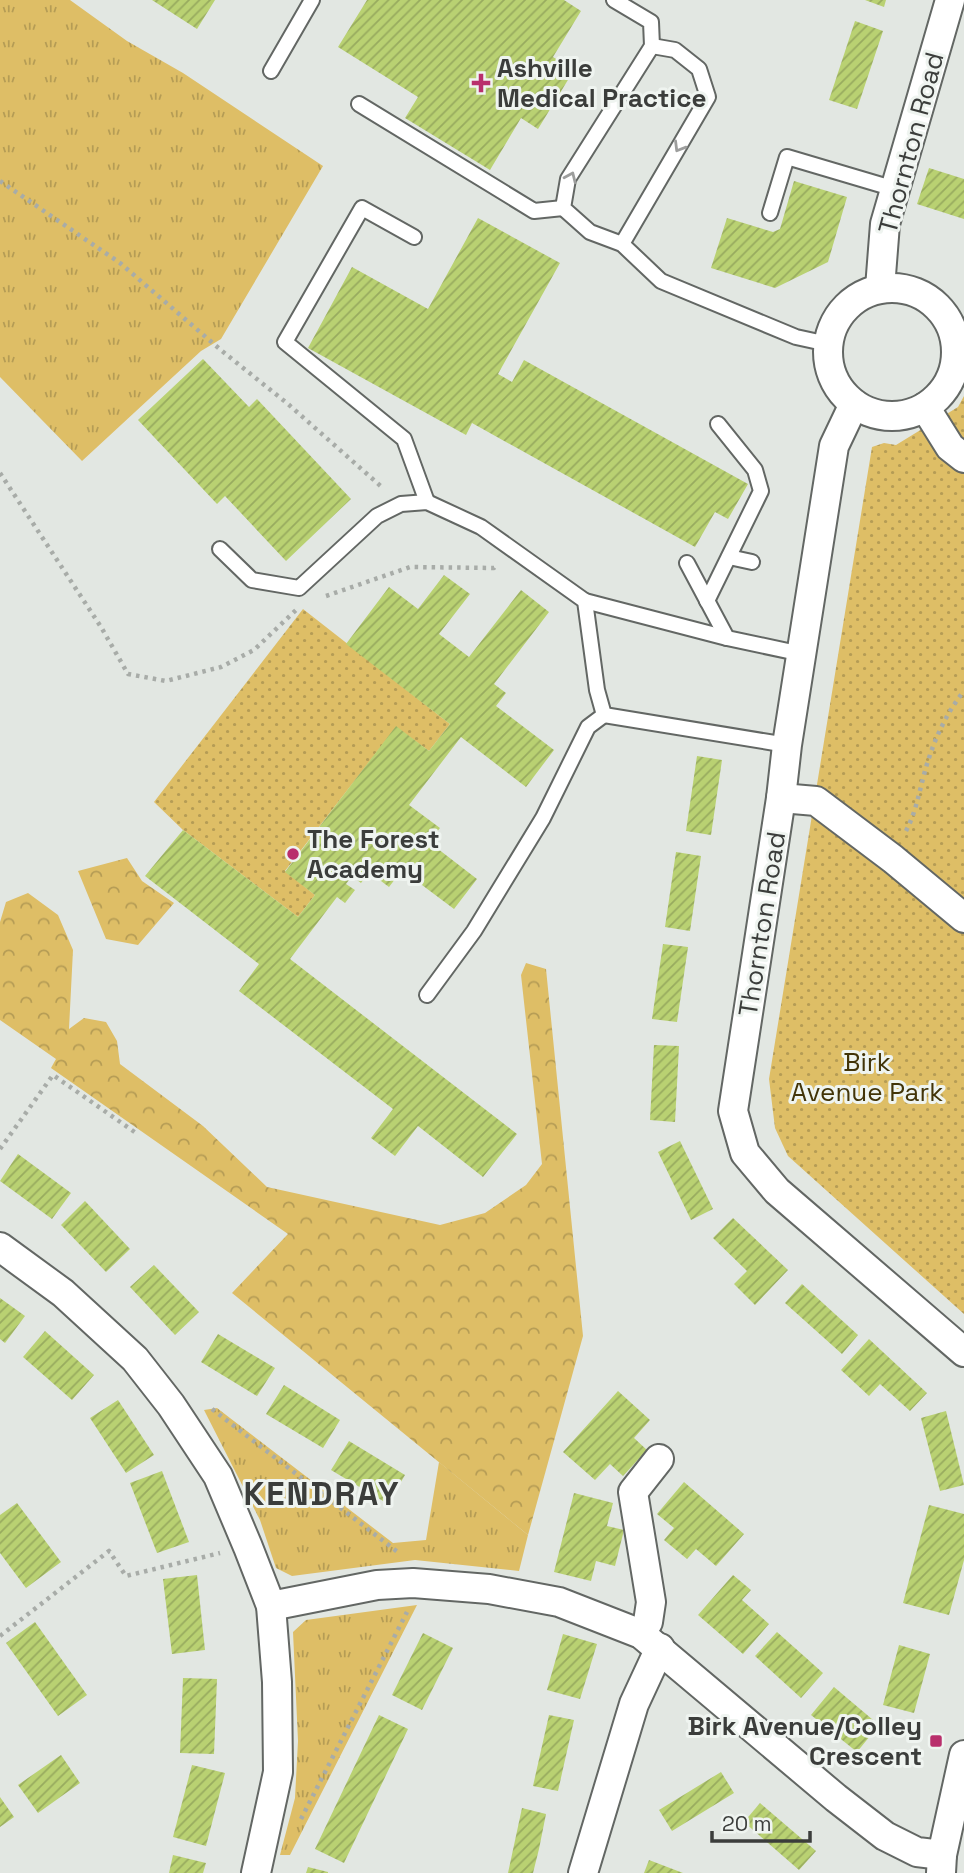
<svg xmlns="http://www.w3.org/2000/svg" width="964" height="1873" viewBox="0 0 964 1873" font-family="'Space Grotesk',sans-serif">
	<defs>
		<pattern id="grass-tufts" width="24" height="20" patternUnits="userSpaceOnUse" patternTransform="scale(1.75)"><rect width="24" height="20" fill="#debe66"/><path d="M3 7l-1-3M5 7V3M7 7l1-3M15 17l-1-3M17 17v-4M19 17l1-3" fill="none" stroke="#b59c55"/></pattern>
		<pattern id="forest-crowns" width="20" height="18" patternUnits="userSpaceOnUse" patternTransform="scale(1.75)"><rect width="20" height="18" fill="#debe66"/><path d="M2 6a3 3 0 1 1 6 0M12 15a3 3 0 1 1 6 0" fill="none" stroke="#b59c55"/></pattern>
		<pattern id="park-dots" width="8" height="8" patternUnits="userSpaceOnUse" patternTransform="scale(1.75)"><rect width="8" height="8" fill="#debe66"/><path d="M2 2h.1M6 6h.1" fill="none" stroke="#b59c55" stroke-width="1.8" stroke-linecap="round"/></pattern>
		<pattern id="building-hatch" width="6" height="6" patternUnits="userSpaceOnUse" patternTransform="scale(1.75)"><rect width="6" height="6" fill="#b9d172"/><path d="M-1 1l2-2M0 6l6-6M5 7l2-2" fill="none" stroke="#98ab5f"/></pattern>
	</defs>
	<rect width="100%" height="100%" fill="#e2e7e2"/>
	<g fill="url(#grass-tufts)">
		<path d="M0,0H70L127,41L183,73L323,166L221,339L201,351L82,461L0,377Z"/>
		<path d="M217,1408L393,1543L426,1540L439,1462L528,1535L519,1571L415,1560L292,1576L276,1568L260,1520L204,1410Z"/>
		<path d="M417,1605L290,1855H280L295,1798L298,1741L293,1632L306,1620Z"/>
	</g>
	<g fill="url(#forest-crowns)">
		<path d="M127,858L142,881L174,903L138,945L106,939L78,871Z"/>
		<path d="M28,893L58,915L73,950L69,1029L84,1018L106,1022L117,1041L120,1064L203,1126L267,1187L440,1225L485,1213L526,1185L542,1164L521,975L526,963L546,969L583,1336L528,1535L232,1293L288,1234L51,1068L56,1059L0,1020V922L6,902Z"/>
	</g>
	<g fill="url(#park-dots)">
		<path d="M964,396V1314L788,1156L775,1128L769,1079L872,447L884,443L896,445L958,407Z"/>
		<path d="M303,609L450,724L429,751L396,727L285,871L315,895L298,917L183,830L154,802Z"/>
	</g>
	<g fill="url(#building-hatch)">
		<path d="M152,0H215L197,29Z"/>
		<path d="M367,0H564L581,11L553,57L574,70L538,129L521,118L490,170L405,118L418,97L338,47Z"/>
		<path d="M865,0H886L884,7Z"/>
		<path d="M855,21L883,31L857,109L829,100Z"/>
		<path d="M929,168L964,179V219L917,204Z"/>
		<path d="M794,181L847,197L828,262L775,288L711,268L727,218L773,232L780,229Z"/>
		<path d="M478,218L560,263L498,374L512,382L524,360L748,484L728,519L715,512L695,547L472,423L466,435L308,348L352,267L428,309Z"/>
		<path d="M203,359L249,407L257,399L351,499L286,561L225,496L217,504L138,420Z"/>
		<path d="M444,575L470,594L439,634L469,657L521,590L549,612L494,684L506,693L496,706L554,750L526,787L461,737L409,805L440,828L429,842L477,879L454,909L402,870L389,887L369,872L361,883L352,876L346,884L355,890L345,903L337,897L290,959L517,1134L483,1177L418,1126L395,1156L371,1138L393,1109L239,991L259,964L145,876L183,830L298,917L315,895L285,872L396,726L429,751L450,724L346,644L389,587L418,609Z"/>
		<path d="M697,756L722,760L711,835L686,831Z"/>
		<path d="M676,852L701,856L690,931L665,927Z"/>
		<path d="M663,944L688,947L677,1022L652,1019Z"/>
		<path d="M654,1045L679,1046L675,1122L650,1120Z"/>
		<path d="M680,1141L713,1209L691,1220L658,1152Z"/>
		<path d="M18,1154L71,1193L52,1219L0,1181Z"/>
		<path d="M85,1201L130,1249L106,1272L61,1225Z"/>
		<path d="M733,1218L788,1270L755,1305L734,1284L747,1271L713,1238Z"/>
		<path d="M154,1265L199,1312L175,1335L130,1287Z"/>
		<path d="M802,1284L858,1335L842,1354L785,1303Z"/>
		<path d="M0,1298L25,1316L5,1343L0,1339Z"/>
		<path d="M45,1331L94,1375L72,1400L23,1357Z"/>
		<path d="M218,1334L275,1368L257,1396L201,1362Z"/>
		<path d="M869,1339L927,1393L910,1411L880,1384L869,1396L841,1370Z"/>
		<path d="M284,1385L340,1420L323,1448L266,1414Z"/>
		<path d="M618,1391L650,1420L634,1438L647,1450L623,1476L610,1464L595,1480L563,1452Z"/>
		<path d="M118,1400L154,1455L126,1473L90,1418Z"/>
		<path d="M946,1411L964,1485L940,1491L921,1418Z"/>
		<path d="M349,1441L405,1475L388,1504L331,1470Z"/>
		<path d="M162,1471L189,1542L157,1553L130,1483Z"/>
		<path d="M684,1482L744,1534L716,1566L696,1549L687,1559L664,1540L674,1528L657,1514Z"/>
		<path d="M574,1493L613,1503L607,1526L624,1530L615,1566L596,1561L591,1581L554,1572Z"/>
		<path d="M17,1503L61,1562L26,1588L0,1553V1515Z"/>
		<path d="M929,1505L964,1514V1560L949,1615L903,1603Z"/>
		<path d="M197,1575L205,1650L172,1654L163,1579Z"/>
		<path d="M733,1575L751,1590L742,1600L769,1624L743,1654L698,1615Z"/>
		<path d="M35,1622L87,1695L58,1716L6,1643Z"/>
		<path d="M777,1632L823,1673L801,1698L755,1656Z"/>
		<path d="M423,1633L453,1648L422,1710L392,1695Z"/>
		<path d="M563,1634L597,1644L580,1699L547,1690Z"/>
		<path d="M899,1645L930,1654L914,1713L883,1705Z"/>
		<path d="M183,1678L217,1679L214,1754L180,1753Z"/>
		<path d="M834,1687L879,1725L857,1752L811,1715Z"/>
		<path d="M379,1715L408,1729L344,1863L315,1849Z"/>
		<path d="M549,1715L574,1720L558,1791L533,1786Z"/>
		<path d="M61,1755L80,1783L38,1813L18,1785Z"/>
		<path d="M192,1765L225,1773L206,1846L173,1837Z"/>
		<path d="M721,1772L734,1793L672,1831L659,1810Z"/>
		<path d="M0,1797L14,1817L0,1827Z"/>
		<path d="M760,1803L816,1851L799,1870L744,1822Z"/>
		<path d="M522,1808L546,1814L539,1849L533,1873H508Z"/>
		<path d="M173,1855L206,1863L203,1873H169Z"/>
		<path d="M649,1860L683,1873H644Z"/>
		<path d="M308,1867L328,1872V1873H306Z"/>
	</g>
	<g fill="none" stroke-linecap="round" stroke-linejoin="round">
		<defs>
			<g id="lane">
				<path d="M614,0L651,22L652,46L568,179L563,208L590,232L622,244L661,281L796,337L828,344"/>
				<path d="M271,71L312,0"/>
				<path d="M359,104L534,211L563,208"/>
				<path d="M770,213L787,157L895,189"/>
				<path d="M414,237L362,208L285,342L404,439L427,502"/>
				<path d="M622,244L708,97L699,69L675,50L652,46"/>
				<path d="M220,549L252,580L299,588L377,516L401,504L427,502L481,527L585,601L597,690L604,715L787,745"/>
				<path d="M729,557L752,562"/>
				<path d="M687,563L727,638L802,654"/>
				<path d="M585,601L727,638"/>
				<path d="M707,601L761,491L755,470L718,424"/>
				<path d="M427,995L474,931L543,818L588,727L604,715"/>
			</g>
			<g id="street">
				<circle cx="892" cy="352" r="64"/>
				<path d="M880,288L885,224L950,0"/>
				<path d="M854,404L834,446L787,745L781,798L733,1111L745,1153L777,1191L964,1352"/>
				<path d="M925,407L950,447L964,458"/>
				<path d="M781,798L816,801L893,859L964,918"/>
				<path d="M0,1247L63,1293L135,1359L171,1405L218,1476L248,1547L271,1606L277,1682L278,1772L256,1873"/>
				<path d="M271,1606L377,1585L413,1583L489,1589L559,1602L641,1634L836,1798L885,1836L917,1852L942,1855"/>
				<path d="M641,1634L648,1622L651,1602L633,1492L659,1459"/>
				<path d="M583,1873L634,1704L660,1648"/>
				<path d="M941,1873L942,1855L964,1755"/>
			</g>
		</defs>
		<use href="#lane" stroke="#636764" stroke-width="18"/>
		<use href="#street" stroke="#636764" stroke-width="32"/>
		<g stroke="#a8aca8" stroke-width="4.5" stroke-dasharray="3.5 5" stroke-linecap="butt">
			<path d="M0,181L120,263L222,351L288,404L384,489"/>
			<path d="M0,473L101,627L128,674L166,681L221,667L254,650L296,610"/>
			<path d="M326,596L410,567L494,568L497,564"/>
			<path d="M906,831C917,810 920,787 927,764C935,738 947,712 964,691"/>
			<path d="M0,1149L53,1075L136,1133"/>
			<path d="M212,1409L399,1553"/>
			<path d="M0,1636L109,1551L126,1576L220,1553"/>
			<path d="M301,1819L407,1612"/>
		</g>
		<use href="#lane" stroke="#fff" stroke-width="14"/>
		<use href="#street" stroke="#fff" stroke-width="28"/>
	</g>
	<defs><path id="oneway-chevron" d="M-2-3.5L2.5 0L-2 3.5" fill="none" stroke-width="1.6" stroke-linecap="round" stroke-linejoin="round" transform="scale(1.75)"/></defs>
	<g stroke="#9d9e9d">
		<use href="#oneway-chevron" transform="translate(679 147) rotate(121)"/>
		<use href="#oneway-chevron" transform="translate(571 177) rotate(-66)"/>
	</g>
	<g fill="#b92f6c" stroke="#eff4f0" stroke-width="2.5">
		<path d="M477.5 72.5h7v7h7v7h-7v7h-7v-7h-7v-7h7z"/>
		<circle cx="293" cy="854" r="7"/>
		<rect x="929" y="1734" width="14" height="14" rx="3.5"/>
	</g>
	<g text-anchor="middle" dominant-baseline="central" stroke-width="6" stroke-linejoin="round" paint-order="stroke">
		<g font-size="26" font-weight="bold" fill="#3b3d3b" stroke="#eff4f0" text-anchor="start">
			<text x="497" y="68">Ashville<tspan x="497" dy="30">Medical Practice</tspan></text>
			<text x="307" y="839">The Forest<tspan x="307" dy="30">Academy</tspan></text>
			<text x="922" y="1726" text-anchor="end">Birk Avenue/Colley<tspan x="922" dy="30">Crescent</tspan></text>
		</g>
		<g font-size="26" fill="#3b3d3b" stroke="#eff4f0">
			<text transform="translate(911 143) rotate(-75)">Thornton Road</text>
			<text transform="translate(762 924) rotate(-81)">Thornton Road</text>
		</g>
		<g font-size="26" fill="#423408" stroke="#eff4f0">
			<text x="867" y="1062">Birk<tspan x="867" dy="30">Avenue Park</tspan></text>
		</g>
		<g font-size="33" font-weight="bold" letter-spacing="2" fill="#3b3d3b" stroke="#eff4f0">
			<text x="322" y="1494">KENDRAY</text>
		</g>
	</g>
	<path d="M712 1831v10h98v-10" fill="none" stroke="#3b3d3b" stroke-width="3.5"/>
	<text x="722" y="1831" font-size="21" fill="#3b3d3b" stroke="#eff4f0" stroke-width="5" paint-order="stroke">20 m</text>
</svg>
